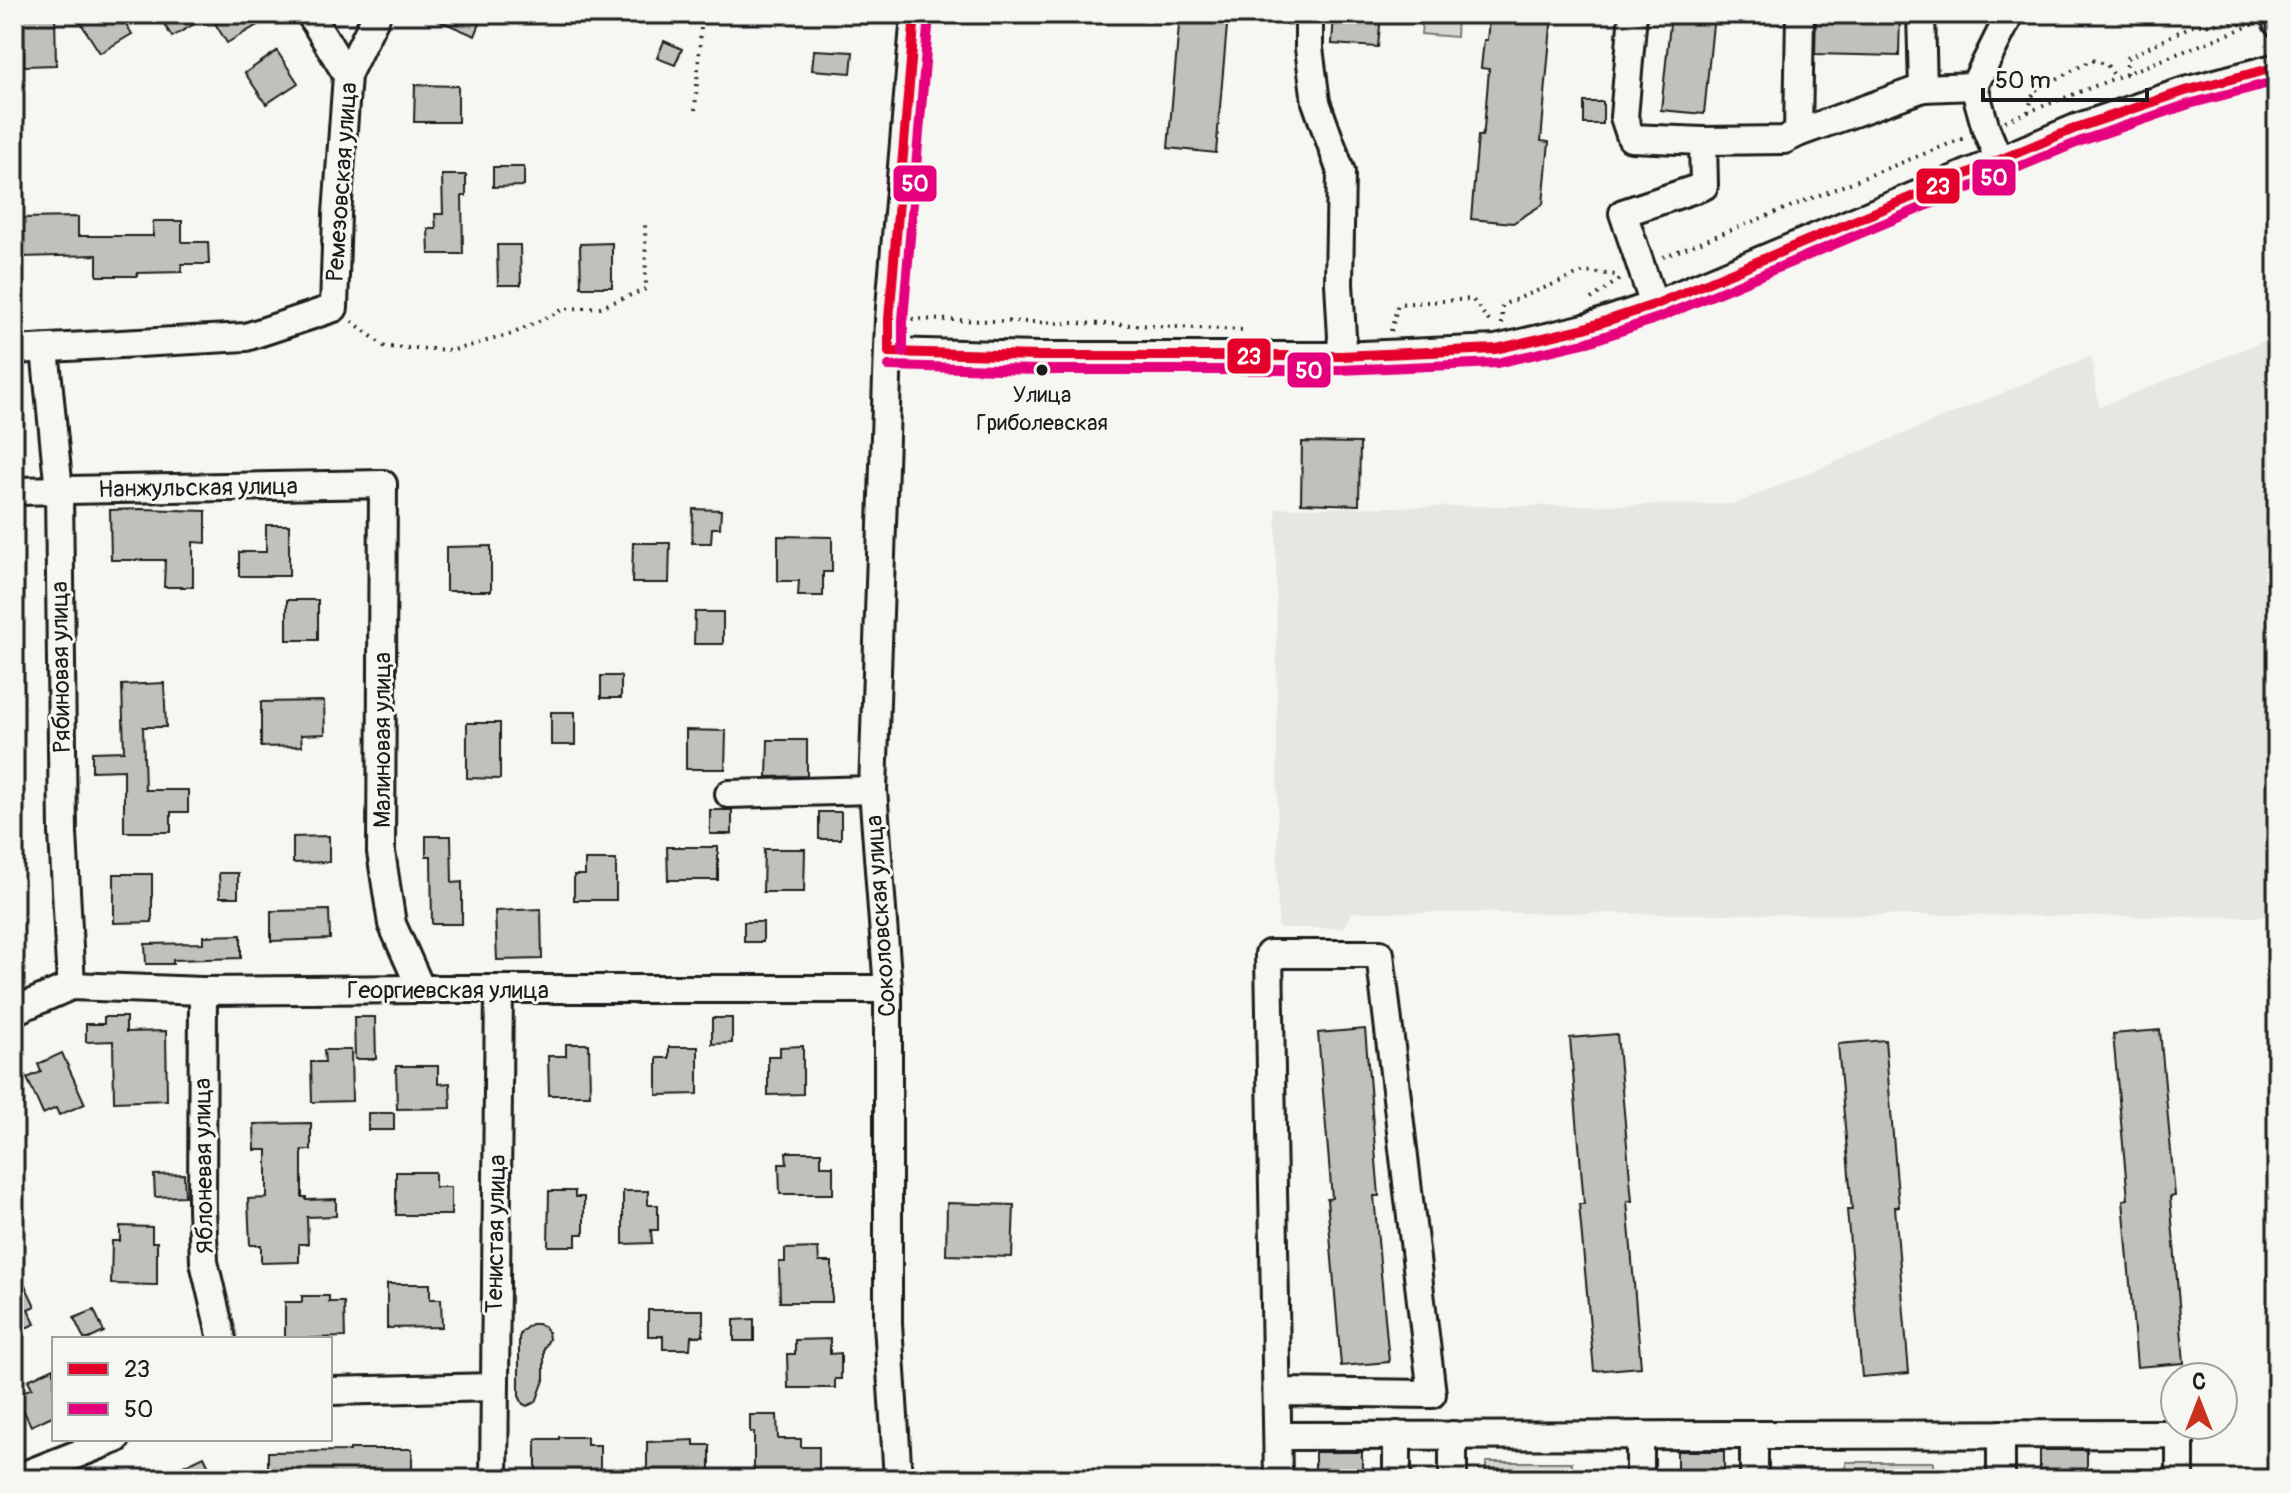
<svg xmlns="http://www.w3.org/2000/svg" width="2291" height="1493" viewBox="0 0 2291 1493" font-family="Pangolin,sans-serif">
	<rect width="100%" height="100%" fill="#f6f6f2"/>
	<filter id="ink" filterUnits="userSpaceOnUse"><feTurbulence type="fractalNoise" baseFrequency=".0125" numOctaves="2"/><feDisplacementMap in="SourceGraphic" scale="16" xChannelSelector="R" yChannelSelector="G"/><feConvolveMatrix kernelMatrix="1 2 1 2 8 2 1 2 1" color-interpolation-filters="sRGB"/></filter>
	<g filter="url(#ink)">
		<path fill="#e6e6e2" d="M2277,336V917L1352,912L1343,928H1278L1276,508L1734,504L2091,356L2099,407Z"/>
		<g fill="#d6d6d2" stroke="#797977" stroke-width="2">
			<path d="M1423,14H1457L1456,37L1421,34Z"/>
			<path d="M1486,1462H1572V1473H1611V1479H1486Z"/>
			<path d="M1846,1462H1933V1474H1975V1479H1846Z"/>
		</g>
		<g fill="#c0c0bd" stroke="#1c1c1c" stroke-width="2">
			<path d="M55,14L56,65L24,66L23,15Z"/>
			<path d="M75,14H119L132,34L100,53Z"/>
			<path d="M176,14H276L227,43L210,15L172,37L163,22Z"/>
			<path d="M424,14H484L475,36Z"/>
			<path d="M1180,14H1228L1216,153L1168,148Z"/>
			<path d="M1334,14H1381L1378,47L1332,44Z"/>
			<path d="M1494,14H1552L1541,141L1549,142L1543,204L1513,223L1471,219L1478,136H1482L1484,129L1489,69L1481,68L1484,40H1487L1489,20H1493Z"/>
			<path d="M1671,14H1714L1704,114L1661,110Z"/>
			<path d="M1816,14H1900L1899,56L1815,54Z"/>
			<path d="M664,41L682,49L675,65L657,58Z"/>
			<path d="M814,50L853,52L851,73L812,70Z"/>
			<path d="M277,51L298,83L266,104L245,73Z"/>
			<path d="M415,85L458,86V122H414Z"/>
			<rect x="1584" y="102" width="19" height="22"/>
			<path d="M493,167H524V186L493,187Z"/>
			<path d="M442,175H466V196H462L463,254H429L428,229H436L435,214H443Z"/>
			<path d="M78,217V236H153V221H182V242H208L209,264H182V272L137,273V276H97V255L21,257L20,218Z"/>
			<path d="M612,243V287H581L580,244Z"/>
			<path d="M497,245H520L521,285H498Z"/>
			<path d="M1302,442L1360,443L1359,505L1301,503Z"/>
			<path d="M141,509L206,511V543L193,542V587H164L165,560H111L110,510Z"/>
			<path d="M693,509L721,510L720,528H712L711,543H692Z"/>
			<path d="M266,525H289V576H239V552H266Z"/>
			<path d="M778,536L832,537V572H823V596H798L799,581H778Z"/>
			<path d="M633,543H670L669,583H632Z"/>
			<path d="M491,546V591H446V547Z"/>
			<rect x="287" y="600" width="31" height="40"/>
			<path d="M695,612H723V644H694Z"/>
			<rect x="601" y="676" width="20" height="22"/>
			<path d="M164,683L166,727H143L145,790H188V812H171V832H124V770L92,771V752L124,751L122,685Z"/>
			<path d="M324,701L325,734L301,735L302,746L261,747V702Z"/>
			<rect x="551" y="712" width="24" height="33"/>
			<path d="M467,723H500V779L467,778Z"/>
			<path d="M686,730L726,731L725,769H686Z"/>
			<path d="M768,740H807V776L767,777Z"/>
			<rect x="710" y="810" width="22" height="24"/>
			<rect x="819" y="812" width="22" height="27"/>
			<path d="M329,836V862L293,863V837Z"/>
			<path d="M426,836H451L452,883L462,882V924H432L431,856H426Z"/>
			<path d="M667,847H718V880H668Z"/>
			<path d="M764,849H805L804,892H763Z"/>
			<path d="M585,860H616V900H574V875H585Z"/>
			<path d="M219,873H238V897H220Z"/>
			<path d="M114,874H152V922L114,923Z"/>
			<path d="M541,909L542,959L497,960L495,911Z"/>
			<path d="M329,910L330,939L271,941V911Z"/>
			<rect x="744" y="922" width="19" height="20"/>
			<path d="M241,935V958L173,960V964H146L145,944L203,943V936Z"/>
			<path d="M104,1017H126V1032L166,1031L167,1100L114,1102L113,1041L86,1042V1024H104Z"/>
			<path d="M354,1017H375L376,1059H355Z"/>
			<path d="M712,1018H732V1043L712,1044Z"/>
			<path d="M1365,1029L1379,1196H1374L1389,1362L1341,1366L1327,1199L1332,1198L1318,1033Z"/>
			<path d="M2160,1030L2175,1196L2170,1197L2184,1363L2137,1367L2123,1200L2128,1199L2113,1034Z"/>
			<path d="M1617,1034L1632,1201H1627L1641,1367L1594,1371L1579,1204H1584L1570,1038Z"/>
			<path d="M1885,1040L1899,1207H1895L1909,1373L1862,1377L1847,1210H1852L1838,1044Z"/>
			<path d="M566,1044H589L590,1095H549L548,1056H566Z"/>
			<path d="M803,1046V1094L768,1095V1056H780V1047Z"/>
			<path d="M669,1047H698V1094L657,1095V1058H669Z"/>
			<path d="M324,1050H351L352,1101L312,1102L311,1062H325Z"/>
			<path d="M62,1053L85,1104L59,1115L56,1108L43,1114L27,1078L41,1072L38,1064Z"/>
			<path d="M396,1066H438V1084L450,1083L451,1108L397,1109Z"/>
			<rect x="368" y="1113" width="26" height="17"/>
			<path d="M311,1123V1150H302V1197H306V1200L336,1199V1216L307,1217L308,1244H299V1262L261,1263V1245H250L248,1199L267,1198V1150H255L254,1124Z"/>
			<path d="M786,1152H821V1166H833V1194H780L779,1164H787Z"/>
			<path d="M396,1172H435V1187H451V1215H396Z"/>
			<path d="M184,1174L185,1196L155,1197L154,1175Z"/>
			<path d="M549,1191H575V1197H584V1234H576V1246H548Z"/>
			<path d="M623,1191H648V1205H658V1230H651L652,1243L623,1244Z"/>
			<path d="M947,1203L1014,1205L1012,1257L946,1255Z"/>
			<path d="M120,1226L152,1227V1242H157V1285L111,1284L112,1241H120Z"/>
			<path d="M818,1248L819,1262H832V1302H780L779,1262H785V1249Z"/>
			<path d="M14,1262L35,1306L28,1309L35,1324L14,1333Z"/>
			<path d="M387,1284H430V1299H441L442,1327L387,1328Z"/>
			<path d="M302,1296H329V1302H344L345,1337L285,1339V1302H302Z"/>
			<path d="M94,1310L104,1332L89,1339H84L74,1318Z"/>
			<path d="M648,1310H703V1336H691L690,1349H663V1336H648Z"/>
			<path d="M754,1319V1341H734V1320Z"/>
			<path d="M531,1324H538L544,1327L548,1332L549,1339L544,1349V1380L536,1402L527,1406L523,1404L519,1396V1338L521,1332Z"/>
			<path d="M830,1339V1354L841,1353V1379H835V1388H788L787,1354H795V1340Z"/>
			<path d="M54,1368V1415L31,1426L16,1395L32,1388L28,1380Z"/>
			<path d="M750,1415H777L778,1439H801V1447H819V1479H754V1432H750Z"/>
			<path d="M559,1437H587V1445H600V1479H536V1439H559Z"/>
			<path d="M694,1440V1445H710V1479H647V1442Z"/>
			<path d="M350,1449H412V1479H268V1452L350,1451Z"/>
			<rect x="2040" y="1450" width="47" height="29"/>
			<rect x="1677" y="1451" width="47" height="28"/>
			<rect x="1315" y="1452" width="47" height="27"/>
			<path d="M204,1456L215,1479H156Z"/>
		</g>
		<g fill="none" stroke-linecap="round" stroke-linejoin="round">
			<defs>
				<g id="minor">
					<path d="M310,14L347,75"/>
					<path d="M1309,14V48L1316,102L1341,172L1339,283L1342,337L1340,356"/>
					<path d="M1633,14L1624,117L1631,138L1703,141L1704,186L1623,213L1654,305"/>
					<path d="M1800,14L1798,133L1923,88L1974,86"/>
					<path d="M1921,14L1923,88"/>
					<path d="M2276,14L2277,23"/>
					<path d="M1703,141L1784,140L1798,133"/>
					<path d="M1999,160L1986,129L1974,86L2010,14"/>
					<path d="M45,349L59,491L63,833L71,986"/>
					<path d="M14,350L246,337L334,308L337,214L347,75L377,14"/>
					<path d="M889,352L1039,356H1340L1496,349L1585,328L1654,305L2076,128L2185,91L2277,67"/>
					<path d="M14,491L383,484L381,852L392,924L421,989"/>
					<path d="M729,794L873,790"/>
					<path d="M203,991L202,1208L204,1262L222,1339"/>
					<path d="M14,1011L71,986L203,991L421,989H888"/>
					<path d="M330,1391L494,1387"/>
					<path d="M1278,1392L1432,1394L1380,954H1269L1278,1479"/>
					<path d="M2001,1434V1479"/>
					<path d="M1397,1435V1479"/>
					<path d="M1453,1435V1479"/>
					<path d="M1640,1435V1479"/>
					<path d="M1278,1436L1754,1435"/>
					<path d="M14,1479L116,1439"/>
					<path d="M494,1479L499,990"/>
					<path d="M898,1479L888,1324V989L873,790L889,319L915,14"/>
					<path d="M1754,1479V1435L2180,1434V1479"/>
				</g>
			</defs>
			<use href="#minor" stroke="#1c1c1c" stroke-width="32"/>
			<g stroke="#1c1c1c" stroke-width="4" stroke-dasharray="2 6" stroke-linecap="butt">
				<path d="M2126,74L2127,58L2193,25L2252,24"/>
				<path d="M695,110L702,14"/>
				<path d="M2028,112L2034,91L2092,60L2107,65L2116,78"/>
				<path d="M2005,121L2254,24"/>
				<path d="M1663,257L1964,138"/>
				<path d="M1591,299L1620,279"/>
				<path d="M912,319L1110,324L1243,330"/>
				<path d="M352,321L385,347L454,350L512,334L564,309L601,307L646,289L645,222"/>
				<path d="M1502,324V305L1584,272L1618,275"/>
				<path d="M1391,331L1398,304L1472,299L1492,325"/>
			</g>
			<use href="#minor" stroke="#f6f6f2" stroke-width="26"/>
			<defs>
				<g id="bus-1">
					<path d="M889,352L1039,356H1340L1496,349L1585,328L1654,305L2076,128L2185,91L2277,67"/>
					<path d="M889,352V319L915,14"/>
				</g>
				<g id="bus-2">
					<path d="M903,352V320L929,15"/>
					<path d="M889,366L1039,370H1340L1497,363L1588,342L1658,318L2081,141L2189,104L2277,81"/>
				</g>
			</defs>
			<use href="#bus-1" stroke="#f6f6f2" stroke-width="16"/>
			<use href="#bus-2" stroke="#f6f6f2" stroke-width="16"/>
			<use href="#bus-1" stroke="#e4002b" stroke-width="10"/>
			<use href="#bus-2" stroke="#e5007d" stroke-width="10"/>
		</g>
	</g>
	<circle fill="#1c1c1c" stroke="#f6f6f2" stroke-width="3" cx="1042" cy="370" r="7"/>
	<g text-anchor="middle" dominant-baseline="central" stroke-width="6" stroke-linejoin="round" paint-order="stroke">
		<g font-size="22" fill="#1c1c1c" stroke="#f6f6f2">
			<text x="1042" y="395">Улица<tspan x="1042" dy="28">Гриболевская</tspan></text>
		</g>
		<g font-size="24" fill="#1c1c1c" stroke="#f6f6f2">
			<text transform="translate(342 182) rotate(-86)">Ремезовская улица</text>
			<text transform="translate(198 488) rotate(-1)">Нанжульская улица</text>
			<text transform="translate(61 667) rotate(-91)">Рябиновая улица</text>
			<text transform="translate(382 740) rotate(-90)">Малиновая улица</text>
			<text transform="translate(881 916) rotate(-94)">Соколовская улица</text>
			<text x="448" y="990">Георгиевская улица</text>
			<text transform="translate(204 1166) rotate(-91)">Яблоневая улица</text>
			<text transform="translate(496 1234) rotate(-89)">Тенистая улица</text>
		</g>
	</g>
	<g stroke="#f6f6f2" stroke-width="3">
		<rect x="1971" y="158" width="46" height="39" rx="8" fill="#e5007d"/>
		<rect x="892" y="164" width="46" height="39" rx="8" fill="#e5007d"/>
		<rect x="1915" y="167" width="46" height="38" rx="8" fill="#e4002b"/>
		<rect x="1226" y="337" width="46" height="38" rx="8" fill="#e4002b"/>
		<rect x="1286" y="351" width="46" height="38" rx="8" fill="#e5007d"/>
	</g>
	<g font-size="22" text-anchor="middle" font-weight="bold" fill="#fff">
		<text x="1994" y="185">50</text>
		<text x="915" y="191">50</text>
		<text x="1938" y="194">23</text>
		<text x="1249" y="364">23</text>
		<text x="1309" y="378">50</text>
	</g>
	<rect width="2291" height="1493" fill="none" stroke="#f6f6f2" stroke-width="48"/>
	<rect x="24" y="24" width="2243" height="1445" fill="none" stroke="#1c1c1c" stroke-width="3" filter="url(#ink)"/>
	<rect x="52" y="1337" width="280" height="104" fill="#f6f6f2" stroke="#9f9f9c" stroke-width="2"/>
	<rect x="68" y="1363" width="40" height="12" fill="#e4002b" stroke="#9f9f9c" stroke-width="2"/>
	<text x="124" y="1377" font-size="24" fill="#1c1c1c">23</text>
	<rect x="68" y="1403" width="40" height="12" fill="#e5007d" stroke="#9f9f9c" stroke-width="2"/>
	<text x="124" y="1417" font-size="24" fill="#1c1c1c">50</text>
	<g transform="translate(2199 1401)"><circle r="38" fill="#f6f6f2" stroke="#9f9f9c" stroke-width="2"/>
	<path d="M0-6L14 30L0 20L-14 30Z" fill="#c8321e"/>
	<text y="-12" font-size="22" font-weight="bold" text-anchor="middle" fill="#1c1c1c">С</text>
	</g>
	<path d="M1983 88v12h164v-12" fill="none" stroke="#1c1c1c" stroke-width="4"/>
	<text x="1995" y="88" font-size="24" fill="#1c1c1c" stroke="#f6f6f2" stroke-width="6" paint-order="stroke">50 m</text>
</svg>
